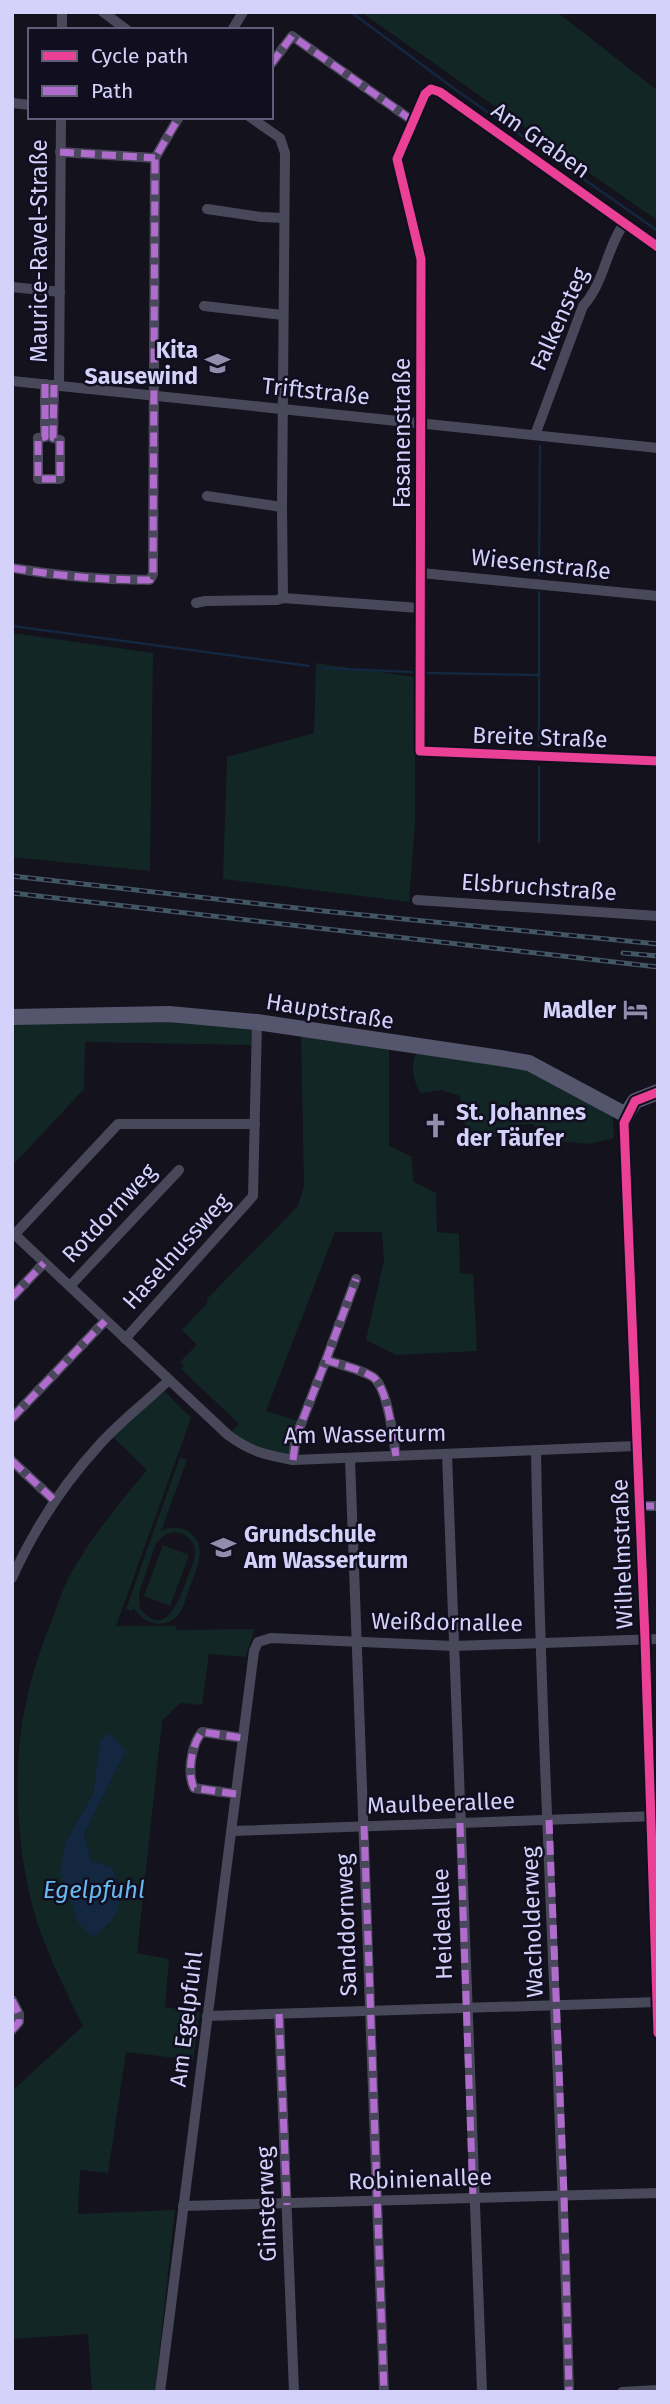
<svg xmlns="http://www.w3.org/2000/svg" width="670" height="2404" viewBox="0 0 670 2404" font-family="'Fira Sans',sans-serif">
	<rect width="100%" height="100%" fill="#14121c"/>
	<g fill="#122626" fill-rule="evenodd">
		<path d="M361,12H557L658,91V216L655,219Z"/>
		<path d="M12,633L153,653L150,871L12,857Z"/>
		<path d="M316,663L415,677V823L409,902L223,879L227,757L314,733Z"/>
		<path d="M171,1018L253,1028L252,1045L85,1042L84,1089L12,1166V1021Z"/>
		<path d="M301,1029L389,1043V1146L412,1157L413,1181L436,1193L437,1232L459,1234L460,1273L473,1274L477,1351L396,1355L366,1340L384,1260L382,1232H335L266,1411L301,1422L293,1460L228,1435L239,1424L181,1369L184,1366L180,1362L197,1345L182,1330L208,1302L206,1300L298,1206L304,1186Z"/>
		<path d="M417,1052L525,1069L613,1117L614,1138L590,1144L545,1140L533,1124L511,1125L496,1137L474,1138L463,1121L460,1096L441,1090L420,1093C414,1080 409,1066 417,1052Z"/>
		<path d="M165,1392L191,1418L116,1626H176V1630L255,1629L245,1657L209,1654L202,1705L180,1703L162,1721L137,1953L169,1959L165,2007L200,2012L193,2060L126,2052L108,2173L80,2170L78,2214L175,2210L155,2392H92L88,2334L12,2339V2091L83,2026C66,1991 48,1956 36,1919C17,1855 11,1768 26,1703C32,1673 42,1645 53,1617C58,1604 62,1590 69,1577C90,1538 119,1504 147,1470L113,1437L154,1399ZM100,1741L126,1751L84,1834L91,1860L112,1868C126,1896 120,1903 106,1929L66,1841L93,1794Z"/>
		<path d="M180,1457L187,1460L161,1531C169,1527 178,1526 187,1531C210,1544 196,1570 189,1589C186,1597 184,1607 179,1614C166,1630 143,1625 134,1608L132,1611L126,1609ZM176,1532C186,1534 193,1539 195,1550C196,1560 189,1572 186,1582C179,1601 164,1640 140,1608L139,1593L156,1543L166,1534Z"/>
		<path d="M163,1545L189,1555L170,1606L144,1596Z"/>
	</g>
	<path fill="#132740" d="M110,1733L126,1751L84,1834L91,1860L112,1868C126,1898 121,1919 93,1937L78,1923L60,1873L66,1841L93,1794L100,1741Z"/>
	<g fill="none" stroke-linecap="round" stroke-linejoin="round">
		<g stroke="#132740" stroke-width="2.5">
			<path d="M351,12L456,90L658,231"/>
			<path d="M539,575L540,446"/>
			<path d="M12,626L309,666"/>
			<path d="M322,668L412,672"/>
			<path d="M428,673L539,675"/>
			<path d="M539,746V592"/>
			<path d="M539,842V767"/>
		</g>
		<g stroke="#49485b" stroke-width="10">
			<path d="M103,12L127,30"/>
			<path d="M62,30V12"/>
			<path d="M232,30L243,12"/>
			<path d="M271,64L292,36L413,121"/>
			<path d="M12,103L30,105"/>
			<path d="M250,117L280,138L285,153L282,507L283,598"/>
			<path d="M60,152L155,158"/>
			<path d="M207,209L261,217L284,218"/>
			<path d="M658,247L440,92L431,89L425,94L397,159L421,259L420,751L658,761"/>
			<path d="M12,287L60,292"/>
			<path d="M204,306L283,315"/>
			<path d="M12,381L658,448"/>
			<path d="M45,384V437L38,438V479H60V440L53,438L54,385"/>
			<path d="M59,386L61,117"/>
			<path d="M535,435L583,306C605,282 606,248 625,222"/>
			<path d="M207,496L282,507"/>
			<path d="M12,568C58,576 103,580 150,580L153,574L155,158L179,117"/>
			<path d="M421,573L658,596"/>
			<path d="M196,603L205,601L277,600L283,598L419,608"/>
			<path d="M417,900L658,916"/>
			<path d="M626,1115L624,1123L645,1639L658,2033"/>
			<path d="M12,1232L228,1435C251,1452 266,1455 293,1460L636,1446"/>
			<path d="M15,1234L118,1124H255"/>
			<path d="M70,1286L179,1170"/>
			<path d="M12,1297L44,1263"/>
			<path d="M125,1339L253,1196L257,1022"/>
			<path d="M326,1360L356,1279"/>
			<path d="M12,1418L105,1321"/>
			<path d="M536,1450C541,1764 561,2078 569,2392"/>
			<path d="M447,1454L482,2392"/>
			<path d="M350,1458L384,2392"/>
			<path d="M293,1460L296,1437L326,1360C341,1365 360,1369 373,1377C388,1388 393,1438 396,1456"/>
			<path d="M12,1461L55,1501"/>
			<path d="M640,1506H658"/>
			<path d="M12,1578C34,1529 65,1482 101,1443C122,1420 147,1401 169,1380"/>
			<path d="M236,1794L194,1788C187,1774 191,1745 202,1732L243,1738"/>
			<path d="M232,1831L656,1816"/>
			<path d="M12,2000L19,2014V2022L12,2030"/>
			<path d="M279,2014L294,2392"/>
			<path d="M207,2016L658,2002"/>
			<path d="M183,2206L658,2193"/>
			<path d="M160,2392L254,1651L258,1642L271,1638L454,1646L658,1639"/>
			<path d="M622,2392L658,2390"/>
		</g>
		<path stroke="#55566e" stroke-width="16" d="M12,1017L169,1014L257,1022L500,1058L529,1063L626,1115L635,1101L658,1092"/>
		<defs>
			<g id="rail">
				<path d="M12,876L323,911L658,944"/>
				<path d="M12,893L658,967"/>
				<path d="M623,953L658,956"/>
			</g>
		</defs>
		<use href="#rail" stroke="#425663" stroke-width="5"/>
		<use href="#rail" stroke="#110f1f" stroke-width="2.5" stroke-dasharray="8" stroke-linecap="butt"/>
		<g stroke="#b06ccc" stroke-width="7" stroke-dasharray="14 7" stroke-linecap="butt">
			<path d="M271,64L292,36L413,121"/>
			<path d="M60,152L155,158"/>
			<path d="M45,384V437L38,438V479H60V440L53,438L54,385"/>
			<path d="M12,568C58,576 103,580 150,580L153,574L155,158L179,117"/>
			<path d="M12,1297L44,1263"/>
			<path d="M326,1360L356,1279"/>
			<path d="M12,1418L105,1321"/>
			<path d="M293,1460L296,1437L326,1360C341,1365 360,1369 373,1377C388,1388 393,1438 396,1456"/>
			<path d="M12,1461L55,1501"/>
			<path d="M640,1506H658"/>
			<path d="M236,1794L194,1788C187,1774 191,1745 202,1732L243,1738"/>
			<path d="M549,1820L564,2196L569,2392"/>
			<path d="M460,1823L473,2199"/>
			<path d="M364,1826L384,2392"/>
			<path d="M12,2000L19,2014V2022L12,2030"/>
			<path d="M279,2014L287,2205"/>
		</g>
		<defs>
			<g id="cycleway">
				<path d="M658,247L440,92L431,89L425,94L397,159L421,259L420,751L658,761"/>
				<path d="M658,1092L635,1101L624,1123L645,1639L658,2033"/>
			</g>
		</defs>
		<use href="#cycleway" stroke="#110f1f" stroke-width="13"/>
		<use href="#cycleway" stroke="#ea4096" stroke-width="9"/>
	</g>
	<defs>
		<symbol id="school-bare" viewBox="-9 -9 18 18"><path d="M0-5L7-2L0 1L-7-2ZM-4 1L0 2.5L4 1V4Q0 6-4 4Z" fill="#918ead" stroke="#110f1f" stroke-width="2.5" paint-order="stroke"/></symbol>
		<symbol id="hotel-bare" viewBox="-9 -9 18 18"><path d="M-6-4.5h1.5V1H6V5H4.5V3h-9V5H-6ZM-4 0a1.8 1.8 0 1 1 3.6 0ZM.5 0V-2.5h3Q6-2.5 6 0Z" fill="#918ead" stroke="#110f1f" stroke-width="2.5" paint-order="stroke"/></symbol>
		<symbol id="church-bare" viewBox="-9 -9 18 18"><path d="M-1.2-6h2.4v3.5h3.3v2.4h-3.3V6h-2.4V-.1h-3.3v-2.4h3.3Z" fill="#918ead" stroke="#110f1f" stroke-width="2.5" paint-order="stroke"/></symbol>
	</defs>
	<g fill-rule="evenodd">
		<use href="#school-bare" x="200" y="346" width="35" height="35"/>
		<use href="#hotel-bare" x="618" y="992" width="35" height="35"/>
		<use href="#church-bare" x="418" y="1108" width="35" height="35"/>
		<use href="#school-bare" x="206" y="1530" width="35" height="35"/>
	</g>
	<g text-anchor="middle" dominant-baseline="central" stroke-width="5" stroke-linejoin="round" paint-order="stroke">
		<g font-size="23" fill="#d4d1fb" stroke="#110f1f">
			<text transform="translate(541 140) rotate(35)">Am Graben</text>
			<text transform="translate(39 251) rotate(-90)">Maurice-Ravel-Straße</text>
			<text transform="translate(559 319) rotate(-66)">Falkensteg</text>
			<text transform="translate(316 391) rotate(6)">Triftstraße</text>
			<text transform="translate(402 433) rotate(-90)">Fasanenstraße</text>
			<text transform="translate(541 564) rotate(6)">Wiesenstraße</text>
			<text transform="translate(540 737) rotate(2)">Breite Straße</text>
			<text transform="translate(539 887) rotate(4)">Elsbruchstraße</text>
			<text transform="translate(330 1011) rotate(9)">Hauptstraße</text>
			<text transform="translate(109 1213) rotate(-47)">Rotdornweg</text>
			<text transform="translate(176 1251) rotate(-48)">Haselnussweg</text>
			<text transform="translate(365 1434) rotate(-1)">Am Wasserturm</text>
			<text transform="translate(622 1554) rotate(-92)">Wilhelmstraße</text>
			<text transform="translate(447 1622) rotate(1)">Weißdornallee</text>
			<text transform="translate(441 1803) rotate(-2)">Maulbeerallee</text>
			<text transform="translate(532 1922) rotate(-92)">Wacholderweg</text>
			<text transform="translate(442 1924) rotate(-92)">Heideallee</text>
			<text transform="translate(346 1925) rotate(-92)">Sanddornweg</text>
			<text transform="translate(186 2019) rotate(-83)">Am Egelpfuhl</text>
			<text transform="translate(420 2179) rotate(-2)">Robinienallee</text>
			<text transform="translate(266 2204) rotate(-92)">Ginsterweg</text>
		</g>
		<g font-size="23" font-weight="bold" fill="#d4d1fb" stroke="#110f1f" text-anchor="end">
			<text x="198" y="350">Kita<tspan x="198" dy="26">Sausewind</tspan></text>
			<text x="616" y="1010">Madler</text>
			<text x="456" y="1112" text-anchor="start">St. Johannes<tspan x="456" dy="26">der Täufer</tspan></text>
			<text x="244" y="1534" text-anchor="start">Grundschule<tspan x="244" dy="26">Am Wasserturm</tspan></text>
		</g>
		<g font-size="24" font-style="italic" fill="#69b9f1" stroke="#110f1f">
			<text x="94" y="1890">Egelpfuhl</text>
		</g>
	</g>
	<rect width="670" height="2404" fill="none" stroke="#d4d1fb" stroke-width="28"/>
	<rect x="28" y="28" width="245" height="91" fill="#110f1f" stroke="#5f5d77" stroke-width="2"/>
	<rect x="42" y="51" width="35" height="10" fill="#ea4096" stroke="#5f5d77" stroke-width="2"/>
	<text x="91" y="63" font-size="21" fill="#d4d1fb">Cycle path</text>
	<rect x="42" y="86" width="35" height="10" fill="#b06ccc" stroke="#5f5d77" stroke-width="2"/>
	<text x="91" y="98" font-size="21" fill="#d4d1fb">Path</text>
</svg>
